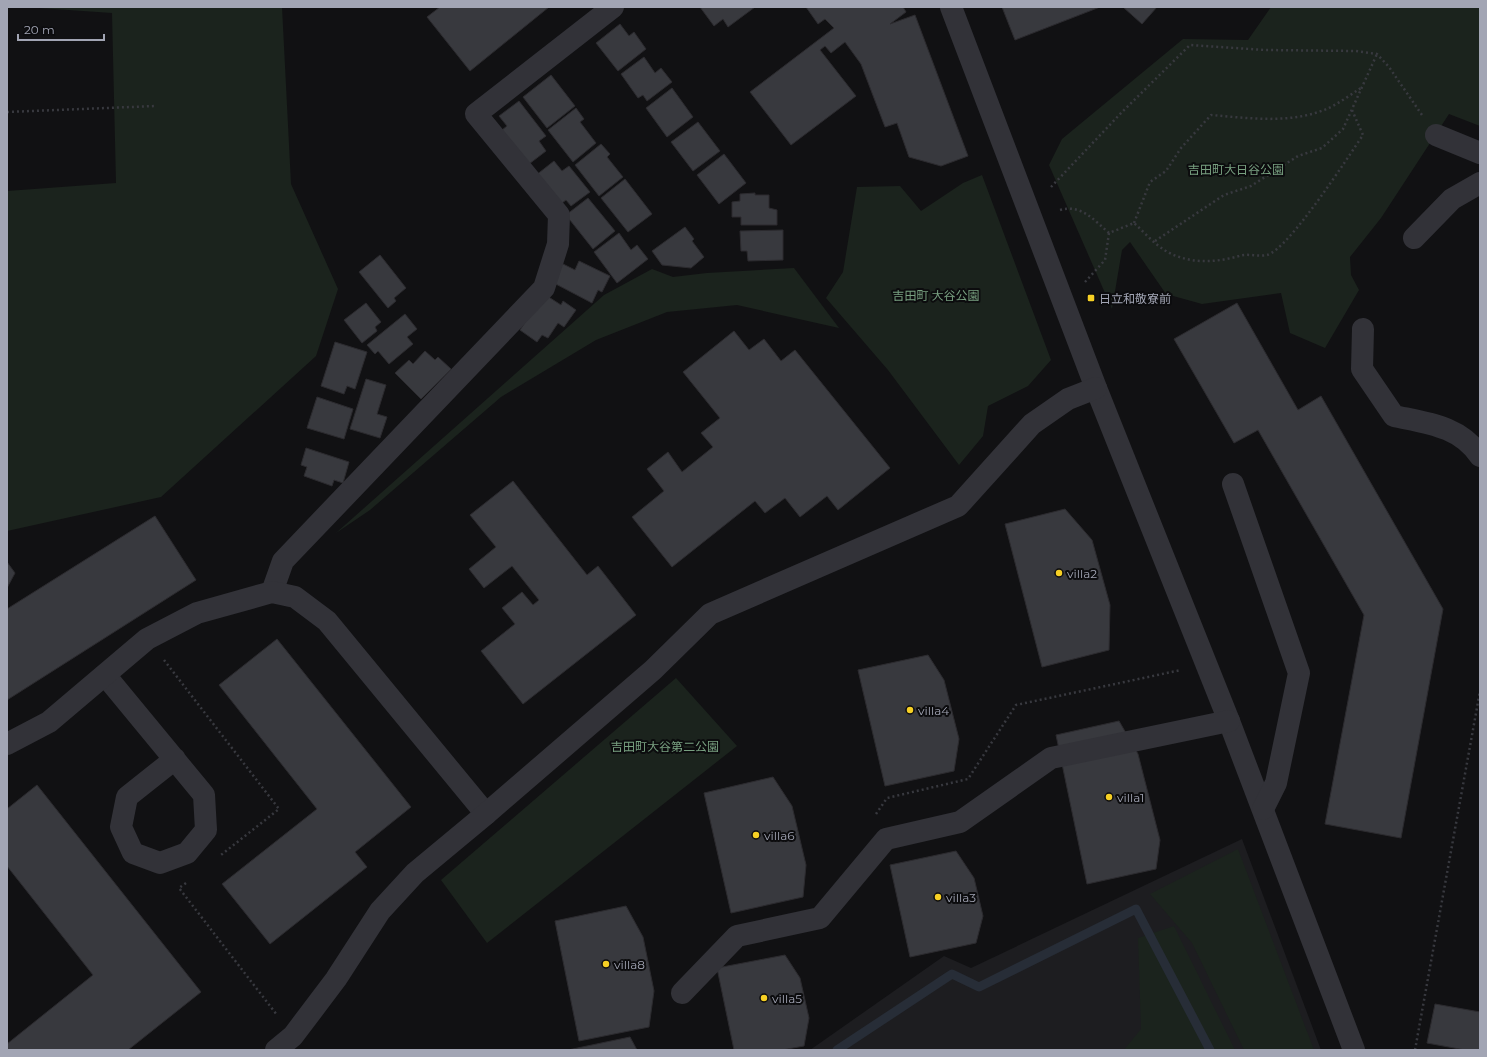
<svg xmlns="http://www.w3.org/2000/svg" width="1487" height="1057" viewBox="0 0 1487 1057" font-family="Montserrat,'Noto Sans JP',sans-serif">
	<rect width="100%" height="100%" fill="#111113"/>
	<path fill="#1d1d20" d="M1242,839L1321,1050H810L944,956L971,968Z"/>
	<g fill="#1b231d">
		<path d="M25,7H282L291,184L338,289L316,356L161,497L7,531V191L116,183L112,13Z"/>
		<path d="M1271,7H1480V126L1449,114L1381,218L1350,257L1351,275L1359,290L1325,348L1290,333L1281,293L1202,304L1166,294L1130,242L1122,250L1112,309L1049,165L1062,139L1183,39L1248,40Z"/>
		<path d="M982,175L1051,360L1028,386L988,406L983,436L959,465L888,370L826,298L843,272L857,187L900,186L921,211L963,183Z"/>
		<path d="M794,268L839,328L737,305L667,312L596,340L501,397L370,510L336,533L604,295L652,269L673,277L707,273Z"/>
		<path d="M676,678L737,746L487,943L441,880Z"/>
		<path d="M1238,849L1314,1050H1244L1192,943L1150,894Z"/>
		<path d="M1174,926L1235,1050H1124L1141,1029L1138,938Z"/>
	</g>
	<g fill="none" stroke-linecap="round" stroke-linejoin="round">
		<path stroke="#272d37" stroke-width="9" d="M837,1050L952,974L979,987L1136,909L1210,1050"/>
	</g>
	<g fill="#38393e" stroke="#2c2b2f">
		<path d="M440,7H549L470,71L427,17Z"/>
		<path d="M700,7H755L728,27L723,19L714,26Z"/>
		<path d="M806,7H903L906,12L890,24L915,15L968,156L941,166L909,157L897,123L885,127L861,64L845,42L831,53L825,46L820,50L856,96L791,145L750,92L834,28L825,19L818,24Z"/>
		<path d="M1002,7H1100L1015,40Z"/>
		<path d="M1123,7H1157L1142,24Z"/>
		<path d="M620,24L629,36L634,32L646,49L618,71L596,43Z"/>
		<path d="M644,57L655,73L661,68L672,82L647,101L643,95L638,98L621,74Z"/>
		<path d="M551,75L575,106L547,128L523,97Z"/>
		<path d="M672,88L693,117L667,137L646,108Z"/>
		<path d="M519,101L546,136L539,141L546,151L529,164L502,130L507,126L499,116Z"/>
		<path d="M576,108L584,119L580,122L596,143L573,162L548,130Z"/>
		<path d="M698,122L720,151L693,171L671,142Z"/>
		<path d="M601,144L610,154L607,157L623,177L599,196L575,165Z"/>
		<path d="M724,154L746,183L719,204L697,175Z"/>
		<path d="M554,161L562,171L569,166L590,192L571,206L566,200L558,206L535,176Z"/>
		<path d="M625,179L652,214L628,232L601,198Z"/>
		<path d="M755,193V195H769V208L777,210V225H741V217H732V202L740,201V194Z"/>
		<path d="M588,198L615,231L593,249L566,215Z"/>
		<path d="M685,227L694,239L692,241L704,257L691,268L662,265L652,251Z"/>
		<path d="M783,230V260L748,261L747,251H741L740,231Z"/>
		<path d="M619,233L631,250L637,245L648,259L617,283L594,252Z"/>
		<path d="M380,255L406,288L394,298L396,301L388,308L359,272Z"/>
		<path d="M579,261L610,276L602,292L598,290L592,303L552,282L561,263L575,270Z"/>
		<path d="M544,294L561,305L563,301L576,310L564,327L558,323L548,338L542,335L537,342L520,330Z"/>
		<path d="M366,303L381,322L375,327L377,331L362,343L344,320Z"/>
		<path d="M1237,303L1298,410L1321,396L1443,609L1401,838L1325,824L1364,615L1258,430L1234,443L1174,339Z"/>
		<path d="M405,314L417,329L407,337L413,344L389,364L378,351L375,354L367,345Z"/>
		<path d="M734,331L749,350L764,339L781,361L795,350L890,468L838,510L827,496L800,517L785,498L765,513L755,501L672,567L632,517L664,491L647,469L668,452L682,472L713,447L701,433L720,418L683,372Z"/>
		<path d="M335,342L367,352L355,389L347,386L344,394L321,386Z"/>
		<path d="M425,351L435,360L438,357L451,369L421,399L395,373L409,360L413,364Z"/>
		<path d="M366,379L386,385L377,414L387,417L380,438L350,429Z"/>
		<path d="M317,397L353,409L344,439L307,428Z"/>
		<path d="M306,448L349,462L343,483L334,480L332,486L304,476L307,467L301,465Z"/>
		<path d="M513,481L587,575L598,566L636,615L523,704L481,651L515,624L502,608L522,592L533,605L539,600L512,566L484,588L469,569L496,547L470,515Z"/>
		<path d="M1065,509L1092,540L1110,605L1109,650L1042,667L1005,524Z"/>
		<path d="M155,516L196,580L7,700V609Z"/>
		<path d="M7,562L15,573L7,588Z"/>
		<path d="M277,639L411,807L355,852L367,867L270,944L222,884L317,809L219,685Z"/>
		<path d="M928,655L944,680L959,739L954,771L885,786L858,670Z"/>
		<path d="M1119,721L1138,754L1160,840L1156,869L1087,884L1056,735Z"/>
		<path d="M773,777L792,806L806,865L803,897L731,913L704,793Z"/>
		<path d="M37,785L201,992L128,1050H7V1044L93,975L7,866V809Z"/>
		<path d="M956,851L974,878L983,916L976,943L910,957L890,865Z"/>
		<path d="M626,906L643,937L654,991L649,1027L579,1041L555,921Z"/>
		<path d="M785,955L800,978L809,1018L804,1046L782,1050H734L717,968Z"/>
		<path d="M1435,1004L1480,1012V1050H1465L1427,1043Z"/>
		<path d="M630,1037L637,1050H568Z"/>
	</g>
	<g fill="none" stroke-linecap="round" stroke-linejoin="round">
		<g stroke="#38393f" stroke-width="2.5" stroke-dasharray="2 3" stroke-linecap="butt">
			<path d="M7,112L156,106"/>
			<path d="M1051,187L1122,112L1190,45L1265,50L1356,51L1377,54L1389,67L1422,115"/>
			<path d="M1060,210C1081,204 1094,220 1109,233"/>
			<path d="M1134,223L1150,182L1166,171L1181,148L1211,115C1248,118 1288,124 1324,110C1337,105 1350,95 1361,88"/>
			<path d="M1155,241L1224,195L1251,186L1298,156L1322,148L1343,129L1377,54"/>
			<path d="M1085,282L1105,260L1109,233L1134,223C1144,232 1154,244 1166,251C1188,264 1215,263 1239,256C1248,253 1258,257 1267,255C1289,249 1348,157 1363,135L1352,110"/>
			<path d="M164,660L279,809L221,855"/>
			<path d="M876,814L887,798L968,779L1016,705L1181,670"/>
			<path d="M186,883L179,888L277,1015"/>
			<path d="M1415,1050L1480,691"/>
		</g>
		<g stroke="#323238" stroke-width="22">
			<path d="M951,7L1096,388L1229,721L1354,1050"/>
			<path d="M1436,135L1480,153"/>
			<path d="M1414,238L1452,199L1480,183"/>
			<path d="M1363,329L1362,369L1394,416C1427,423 1460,426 1480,456"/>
			<path d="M1233,484L1299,673L1276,783L1263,809"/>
			<path d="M272,592L283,561L544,288L558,244L559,215L476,114L613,7"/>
			<path d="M105,675L204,795L206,830L187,853L160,863L133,853L121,827L127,797L175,759"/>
			<path d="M7,744L49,722L147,639L197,613L272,592L295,597L327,621L486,814"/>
			<path d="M682,993L737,936L820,918L886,839L960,822L1051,758L1229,721"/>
			<path d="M276,1050L293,1036L336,979L380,911L415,873L486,814L653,670L710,614L958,506L1032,424L1068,399L1096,388"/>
		</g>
	</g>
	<g fill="#f7d024" stroke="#0c0c0e" stroke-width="1.5">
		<rect x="1087" y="294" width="8" height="8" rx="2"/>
		<circle cx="1059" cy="573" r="4"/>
		<circle cx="910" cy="710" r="4"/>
		<circle cx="1109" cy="797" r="4"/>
		<circle cx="756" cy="835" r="4"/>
		<circle cx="938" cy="897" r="4"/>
		<circle cx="606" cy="964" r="4"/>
		<circle cx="764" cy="998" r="4"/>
	</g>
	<g text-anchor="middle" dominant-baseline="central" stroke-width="4" stroke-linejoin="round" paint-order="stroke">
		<g font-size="12" fill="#78a080" stroke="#0c0c0e">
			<text x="1236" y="169">吉田町大日谷公園</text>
			<text x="936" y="295">吉田町 大谷公園</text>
			<text x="665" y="746">吉田町大谷第二公園</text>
		</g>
		<g font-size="12" fill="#a2a5b4" stroke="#0c0c0e" text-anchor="start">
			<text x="1099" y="298">日立和敬寮前</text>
			<text x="1067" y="573">villa2</text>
			<text x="918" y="710">villa4</text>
			<text x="1117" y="797">villa1</text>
			<text x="764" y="835">villa6</text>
			<text x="946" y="897">villa3</text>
			<text x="614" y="964">villa8</text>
			<text x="772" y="998">villa5</text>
		</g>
	</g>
	<rect width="1487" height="1057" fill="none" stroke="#a2a5b4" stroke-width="16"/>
	<path d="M18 34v6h86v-6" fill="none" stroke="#a2a5b4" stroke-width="2"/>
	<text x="24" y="34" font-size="12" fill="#a2a5b4" stroke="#0c0c0e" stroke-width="3" paint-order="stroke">20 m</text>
</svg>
